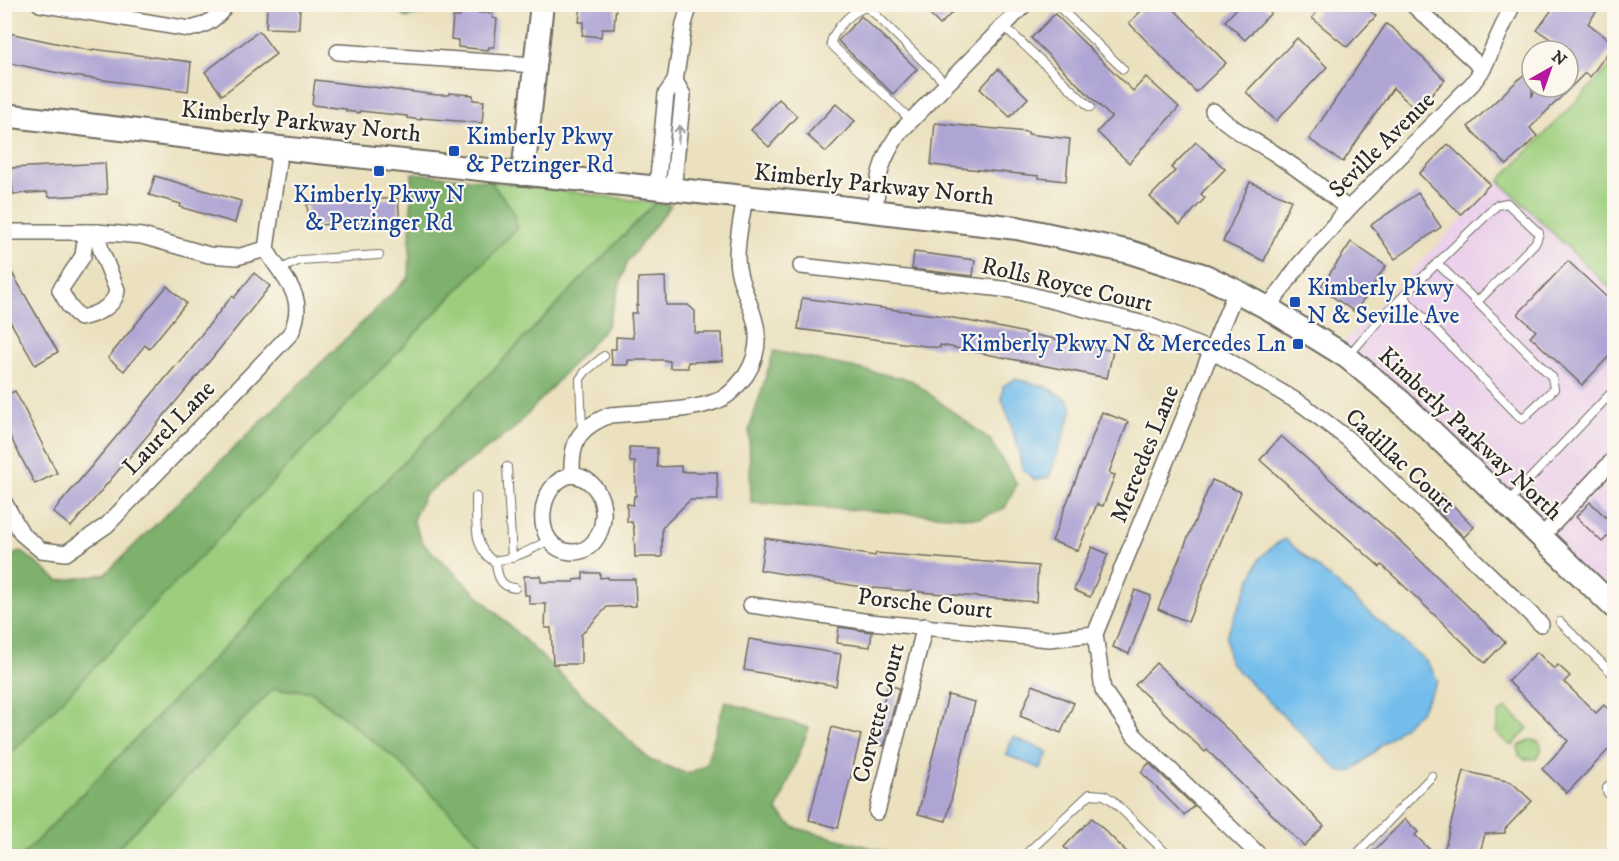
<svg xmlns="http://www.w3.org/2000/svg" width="1619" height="861" viewBox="0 0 1619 861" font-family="'IM FELL DW Pica',serif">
	<rect width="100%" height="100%" fill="#fbf7ec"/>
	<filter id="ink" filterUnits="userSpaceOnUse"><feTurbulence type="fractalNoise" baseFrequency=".0167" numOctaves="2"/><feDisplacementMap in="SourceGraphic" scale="12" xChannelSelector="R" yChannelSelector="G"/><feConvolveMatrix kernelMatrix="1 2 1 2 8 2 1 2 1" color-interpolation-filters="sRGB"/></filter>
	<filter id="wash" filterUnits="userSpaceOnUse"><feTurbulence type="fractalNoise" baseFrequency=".008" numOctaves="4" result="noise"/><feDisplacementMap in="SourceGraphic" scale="24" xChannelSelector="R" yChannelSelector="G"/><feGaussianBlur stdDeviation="1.35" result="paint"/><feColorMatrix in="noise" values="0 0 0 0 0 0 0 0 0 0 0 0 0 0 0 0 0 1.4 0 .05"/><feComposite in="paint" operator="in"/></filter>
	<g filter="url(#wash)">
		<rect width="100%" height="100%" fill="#ebe1bf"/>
		<path fill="#ebd1eb" d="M1499,181L1614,292V607L1336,350Z"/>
		<g fill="#9cce7d" stroke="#647c54" stroke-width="1.5">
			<path d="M1614,62V292L1499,181Z"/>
			<path d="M490,181L655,203L22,856H5L4,760L517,228L513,210Z"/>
			<path d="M273,689L310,691L397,760L494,856H110Z"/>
			<path d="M1506,708L1528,728L1513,745L1508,744L1496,732L1499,714Z"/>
			<path d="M1529,740L1538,741C1544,747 1541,754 1536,759H1524L1519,755L1518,746Z"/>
		</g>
		<g fill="#7db16c" stroke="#546e4c" stroke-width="1.5">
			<path d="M392,5H415L424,13L406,18Z"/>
			<path d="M412,173L490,181L513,210L517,228L5,760V559L21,551L59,581L105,574L409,277Z"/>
			<path d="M655,203L671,205L627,262L607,326L516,427L424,495L413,520L422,542L650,760L688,774L706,765L725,701L809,728L777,811L793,827L887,852L885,856H494L397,760L311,691L273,689L110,856H22Z"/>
			<path d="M774,351L911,380L990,440L1017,484L1005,508L980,518L751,503L749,430Z"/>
		</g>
		<g fill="#73bdec" stroke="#4f748c" stroke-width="1.5">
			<path d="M1015,379L1047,387L1069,401L1072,411L1049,477L1035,480L1022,469L1018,446L1002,399L1003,386Z"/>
			<path d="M1285,539L1428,663L1438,681L1420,712L1352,771L1340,772L1229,662L1226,636L1260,558L1274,545Z"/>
			<path d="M1013,737L1048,752L1041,769L1006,755Z"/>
		</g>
		<g id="blocks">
			<g fill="#afa5d4">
				<path d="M267,4H300L299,29L266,28Z"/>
				<path d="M581,4H616L614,29H602L601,37L582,35L584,22H579Z"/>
				<path d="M919,4H960L940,25Z"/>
				<path d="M1148,4H1169L1226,63L1196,92L1129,23Z"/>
				<path d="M1241,4H1262L1271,13L1245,40L1225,21Z"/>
				<path d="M1323,4H1362L1376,16L1347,47L1312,18Z"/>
				<path d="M1556,4H1602L1588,23L1614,44L1590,77L1585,73L1530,128L1537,136L1507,165L1468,127L1532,67V96L1538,87H1568V51L1537,30Z"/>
				<path d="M461,11L493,14L492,18L497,19L494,47H489L488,50L458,47V40L451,39L453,17H460Z"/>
				<path d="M1055,14L1133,91L1146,77L1179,107L1129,163L1097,132L1111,117L1031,38Z"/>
				<path d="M861,16L917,69L893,94L838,41Z"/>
				<path d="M1386,24L1394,29L1445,80L1416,110L1393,88L1343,162L1309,139Z"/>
				<path d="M259,31L276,54L222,95L205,72Z"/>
				<path d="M4,32L93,51V49L191,62L188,91L73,76L4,62Z"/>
				<path d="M1297,38L1327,67L1276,121L1246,92Z"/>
				<path d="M998,69L1028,98L1010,117L980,89Z"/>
				<path d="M315,80L437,95H449V93L473,95V100L484,101L482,123L421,118V120L407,118V116L360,111V113L346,111V109L312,105Z"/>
				<path d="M779,99L797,116L769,147L751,130Z"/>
				<path d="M836,104L855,121L826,152L807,135Z"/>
				<path d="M935,123L1028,132V134L1070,139L1066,181L1039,178V176L931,165Z"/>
				<path d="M1196,142L1225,169L1201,194L1205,198L1180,225L1150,197L1175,171L1171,168Z"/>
				<path d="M1448,144L1490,184L1461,214L1419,174Z"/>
				<path d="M105,163L107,194L49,197L47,192L13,194L11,168Z"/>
				<path d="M155,176L241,201L235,223L180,207L181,204L149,195Z"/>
				<path d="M1250,182L1291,200L1264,261L1223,242Z"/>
				<path d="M1418,193L1441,227L1395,259L1371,225Z"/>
				<path d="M398,198L400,223L344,228L343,223L309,226L307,204Z"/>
				<path d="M1351,242L1386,266L1355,312L1320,288Z"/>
				<path d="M914,252L975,260L973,276L912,269Z"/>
				<path d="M4,259L58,352L35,365L6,314L11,311L4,301Z"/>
				<path d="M1568,261L1614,304V351L1582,385L1530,336L1536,331L1518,314Z"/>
				<path d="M254,273L270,286L213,357L71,527L53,512L184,356L232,296L234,298Z"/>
				<path d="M665,277L666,305H688L695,311V333H722L723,361L688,362V368H670V361L662,360H628V365H612L611,349H616V337L633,338L631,313H637L636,305H638V278Z"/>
				<path d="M167,286L186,303L149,349L145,345L124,371L108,358Z"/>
				<path d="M802,298L944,316L1113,351L1107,378L940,345V348L798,329Z"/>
				<path d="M15,391L57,473L35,484L4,425V396Z"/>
				<path d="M1102,412L1128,422L1109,473L1115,475L1103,506L1097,504L1078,551L1052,541Z"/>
				<path d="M1281,436L1400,541L1505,642L1485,663L1382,565L1380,567L1260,460Z"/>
				<path d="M629,447L657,448V467L681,466V471L689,472H717L718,500H690L662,528V557H635L634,530L632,522H627V504L633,505L634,496H636L635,462H630Z"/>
				<path d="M1212,480L1241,492L1188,622L1158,609Z"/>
				<path d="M1441,493L1474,527L1464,537L1430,504Z"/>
				<path d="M1590,502L1614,525V541L1608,536L1602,542L1576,517Z"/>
				<path d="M765,538L875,556L876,553L1038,566L1036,602L862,587L760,570Z"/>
				<path d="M1092,547L1108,554L1090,597L1074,590Z"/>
				<path d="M583,573H600V578L608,577V579H635L636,606L607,607L581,635V664H553L551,628H545L546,604H529V595H525L524,576H541V582H574V580L583,579Z"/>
				<path d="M1135,590L1151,596L1129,654L1113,647Z"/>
				<path d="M839,627L872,632L870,647L837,643Z"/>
				<path d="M749,639L841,654L836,686L744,670Z"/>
				<path d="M1537,652L1554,669L1558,665L1570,676L1564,682L1596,713L1604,705L1614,715V744L1567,793L1542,769L1568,741L1508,681Z"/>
				<path d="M1156,663L1227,729L1324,826L1304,846L1207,750L1205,752L1135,685Z"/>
				<path d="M888,685L899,688L884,746L872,743Z"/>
				<path d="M1033,685L1074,703L1061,733L1020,716Z"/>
				<path d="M948,695L975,702L946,821L918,814Z"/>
				<path d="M832,727L861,735L838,828L809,820Z"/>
				<path d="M1149,763L1194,806L1184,815L1141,772Z"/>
				<path d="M1464,771L1511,782L1532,801L1505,829V833L1485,834L1479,856H1443Z"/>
				<path d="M1092,818L1131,856H1073L1064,847Z"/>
				<path d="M1405,819L1418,832L1415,835L1436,856H1369Z"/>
			</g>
		</g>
	</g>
	<g filter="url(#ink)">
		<use href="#blocks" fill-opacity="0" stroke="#6e6b5f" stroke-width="1.5"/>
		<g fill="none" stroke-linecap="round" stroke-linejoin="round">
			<defs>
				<g id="lane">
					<path d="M1056,4L1123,69"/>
					<path d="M1004,26L1090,107"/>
					<path d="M911,120L831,44C831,32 856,5 869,8L947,85"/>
					<path d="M1437,263L1477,302"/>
					<path d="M281,269L300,260L379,255"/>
					<path d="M1348,356L1380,319L1497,205L1507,203L1539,233L1536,242L1477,302L1552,377L1554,389L1522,419L1403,297"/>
					<path d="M582,430L580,379L585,372L604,356"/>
					<path d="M507,467L512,558"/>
					<path d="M476,497C477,521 472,546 493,561C515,559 531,550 549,540"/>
					<path d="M1508,502L1614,390"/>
					<path d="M496,561C497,574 499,587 515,588"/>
					<path d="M1560,622L1614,675"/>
					<path d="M1614,779L1607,788V792L1614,799"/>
					<path d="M1024,856L1090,794L1104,795L1112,800L1169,856"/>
					<path d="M1355,856L1432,776"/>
				</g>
				<g id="street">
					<path d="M40,4L189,29C207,26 217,18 227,4"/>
					<path d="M1412,4L1483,69"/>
					<path d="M338,52L535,65"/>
					<path d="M1213,111C1234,131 1250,138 1274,153C1300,170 1325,189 1348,209"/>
					<path d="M657,188L666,94L675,81L684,24L690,4"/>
					<path d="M673,190L683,95L675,81"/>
					<path d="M875,211C878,177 879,163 899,133L1025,4"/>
					<path d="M4,232H97L142,236L209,255L237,257L266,249"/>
					<path d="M86,232L83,256L60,290L69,306L80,318C95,315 115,307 117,290L101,250L97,232"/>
					<path d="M801,266L1011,290L1148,325L1212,351L1303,405L1348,439L1541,624"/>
					<path d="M1236,291L1095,634L1103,690L1135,736L1260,856"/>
					<path d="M1268,308L1299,265L1348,209L1472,84L1483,69L1513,4"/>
					<path d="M572,475C571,441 578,428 610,415C640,412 698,412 723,398C732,393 740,383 746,375C754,363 758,347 757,332C754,305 737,284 737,257C737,237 742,217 745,197"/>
					<path d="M572,475C617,481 610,553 572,552C530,550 536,481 572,475Z"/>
					<path d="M4,502L22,534L41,550L66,553L107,525L291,333C309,294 282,279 266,249L280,148"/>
					<path d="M1542,536L1614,459"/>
					<path d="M751,605L870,622L1049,639L1095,634"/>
					<path d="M877,812L925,626"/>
				</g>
				<g id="secondary">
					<path d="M4,115L280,148L830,206L1017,228L1130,252L1205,276L1236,291L1268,308L1347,357L1400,401L1614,607"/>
					<path d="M523,174L542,4"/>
				</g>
			</defs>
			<use href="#lane" stroke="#6e6b5f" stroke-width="10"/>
			<use href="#street" stroke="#6e6b5f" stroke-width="18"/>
			<use href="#secondary" stroke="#6e6b5f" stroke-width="26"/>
			<use href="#lane" stroke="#fff" stroke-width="8"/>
			<use href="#street" stroke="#fff" stroke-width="15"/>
			<use href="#secondary" stroke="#fff" stroke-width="22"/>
		</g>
		<defs><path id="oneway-shaft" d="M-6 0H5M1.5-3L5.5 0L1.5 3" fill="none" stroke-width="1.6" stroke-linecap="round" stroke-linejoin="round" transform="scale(1.5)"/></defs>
		<use stroke="#a0a0a0" href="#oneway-shaft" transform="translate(679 134) rotate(-84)"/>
	</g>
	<g fill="#1a4fb4" stroke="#fbf7ec" stroke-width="2">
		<rect x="448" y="145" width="12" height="12" rx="3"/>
		<rect x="373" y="165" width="12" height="12" rx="3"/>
		<rect x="1289" y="296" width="12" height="12" rx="3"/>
		<rect x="1292" y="338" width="12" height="12" rx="3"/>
	</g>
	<g text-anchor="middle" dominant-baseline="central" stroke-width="4.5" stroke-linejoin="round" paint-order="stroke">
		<g font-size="24" fill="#2b2b2b" stroke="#fbf7ec">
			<text transform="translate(301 122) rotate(6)">Kimberly Parkway North</text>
			<text transform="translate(1382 145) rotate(-45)">Seville Avenue</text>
			<text transform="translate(874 185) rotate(6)">Kimberly Parkway North</text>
			<text transform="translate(1067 285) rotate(13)">Rolls Royce Court</text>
			<text transform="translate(169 428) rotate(-46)">Laurel Lane</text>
			<text transform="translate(1470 434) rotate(43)">Kimberly Parkway North</text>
			<text transform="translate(1145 454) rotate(-68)">Mercedes Lane</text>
			<text transform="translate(1400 461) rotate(43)">Cadillac Court</text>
			<text transform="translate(925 604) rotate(6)">Porsche Court</text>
			<text transform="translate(879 713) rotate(-75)">Corvette Court</text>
		</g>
		<g font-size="24" fill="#164399" stroke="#fbf7ec" text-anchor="start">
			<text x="466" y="137">Kimberly Pkwy<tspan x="466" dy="28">&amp; Petzinger Rd</tspan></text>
			<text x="379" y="195" text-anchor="middle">Kimberly Pkwy N<tspan x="379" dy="28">&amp; Petzinger Rd</tspan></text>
			<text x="1307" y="288">Kimberly Pkwy<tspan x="1307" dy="28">N &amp; Seville Ave</tspan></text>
			<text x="1286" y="344" text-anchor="end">Kimberly Pkwy N &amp; Mercedes Ln</text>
		</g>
	</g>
	<rect width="1619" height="861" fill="none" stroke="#fbf7ec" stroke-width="24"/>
	<g transform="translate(1550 69) rotate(40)"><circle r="28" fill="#fbf7ec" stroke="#a8a59f" stroke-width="1.5"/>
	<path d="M0-4.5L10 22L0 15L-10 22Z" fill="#b5179e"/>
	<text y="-9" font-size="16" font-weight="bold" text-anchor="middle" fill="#2b2b2b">N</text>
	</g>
</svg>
